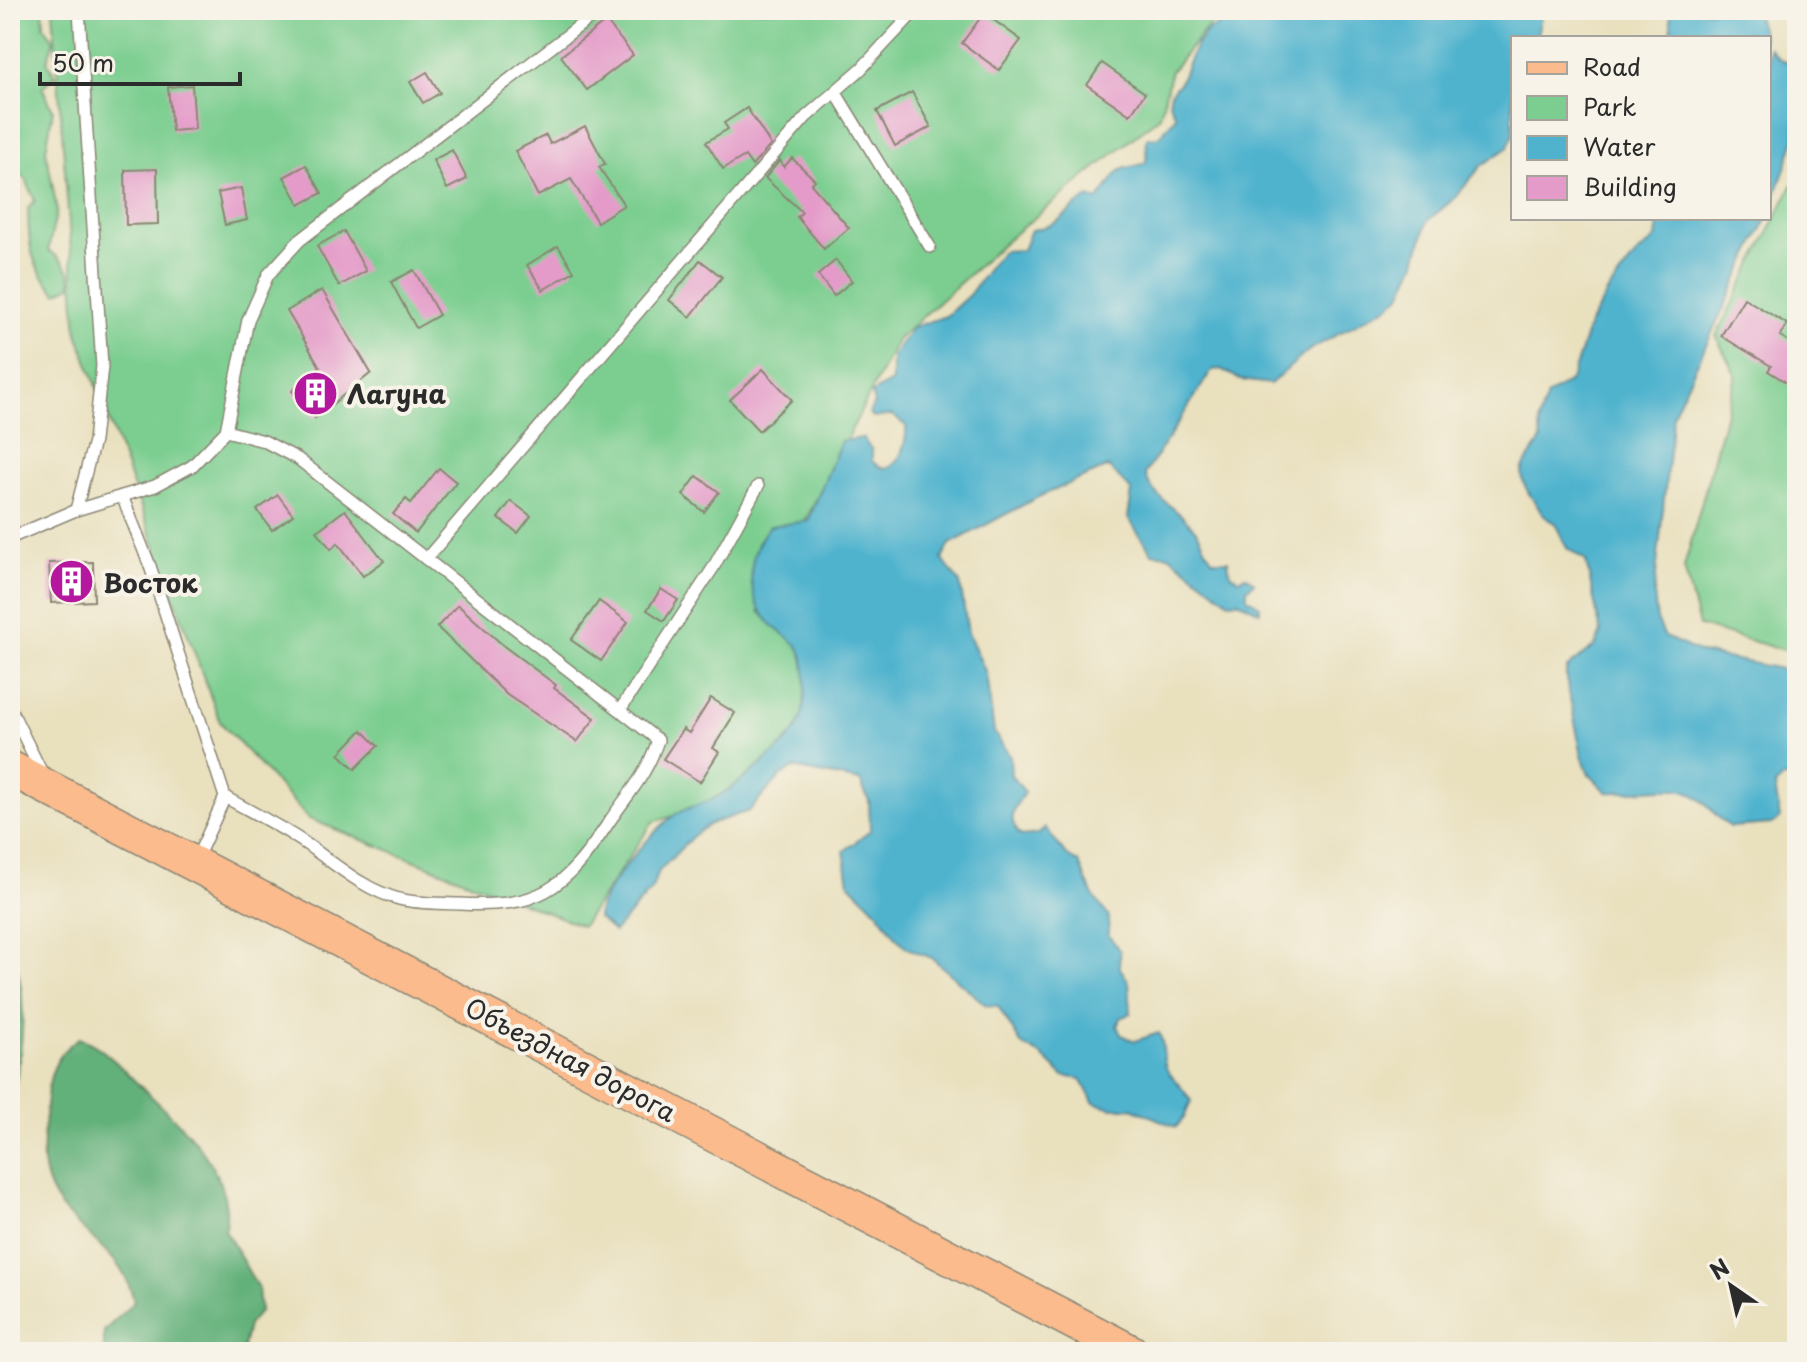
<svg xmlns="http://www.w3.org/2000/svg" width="1807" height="1362" viewBox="0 0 1807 1362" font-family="'Playpen Sans',sans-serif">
	<rect width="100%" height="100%" fill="#f7f3e8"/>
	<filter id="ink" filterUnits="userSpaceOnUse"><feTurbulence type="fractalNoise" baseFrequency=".0125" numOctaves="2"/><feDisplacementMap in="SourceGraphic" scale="16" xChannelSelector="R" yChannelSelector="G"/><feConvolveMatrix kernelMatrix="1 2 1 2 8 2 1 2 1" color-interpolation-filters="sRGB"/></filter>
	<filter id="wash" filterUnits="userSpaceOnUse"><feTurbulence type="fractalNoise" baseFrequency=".006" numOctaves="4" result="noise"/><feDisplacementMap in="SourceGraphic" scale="32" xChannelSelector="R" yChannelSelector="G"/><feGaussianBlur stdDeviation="1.8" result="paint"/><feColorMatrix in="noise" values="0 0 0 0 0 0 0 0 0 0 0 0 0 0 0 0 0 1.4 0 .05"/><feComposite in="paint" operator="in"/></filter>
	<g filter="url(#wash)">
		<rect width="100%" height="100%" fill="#e9e0be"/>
		<g fill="#7bce90" stroke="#537c5e" stroke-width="2">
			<path d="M10,10H43L44,26L54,40L47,61L55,76L42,87L53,110L46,150L57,210L48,250C61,258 72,270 71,286L57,293C29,265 29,245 28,208L35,201L26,179L15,169L10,175Z"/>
			<path d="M53,10H1222L1171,71L1160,116L1007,240L897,340L759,612L816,651L814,738L754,792L653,822L582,926L309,819L220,722L77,333Z"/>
			<path d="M1797,169V654L1699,626L1684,568L1736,376L1716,336L1794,182Z"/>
		</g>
		<g fill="#64b17a" stroke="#486e52" stroke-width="2">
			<path d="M10,947C31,994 22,1057 10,1106Z"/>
			<path d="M79,1038C102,1045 119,1066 137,1083C176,1120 236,1170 225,1230L258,1288L260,1311L248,1325L242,1352H104V1331L134,1302C122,1240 57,1229 45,1174C40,1153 44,1128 46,1106C48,1079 54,1054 79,1038Z"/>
		</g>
		<g fill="#4fb3ce" stroke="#3d6f7c" stroke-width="2">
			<path d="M1227,10H1543L1536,38H1513V136L1507,148L1481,166L1455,198L1427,221L1416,262L1401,295L1388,306L1308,351L1270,384L1241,380L1221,369L1212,370L1145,474C1154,502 1182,509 1197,532C1204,542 1205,551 1213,560H1228L1230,574L1239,579L1246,576L1254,582L1247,589V598L1260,606V612L1238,601L1229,602L1169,555L1152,553L1128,518L1132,491L1108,467L1038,497L950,544L942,559L960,583L968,633L986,673L994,732L1010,756L1011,775L1025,792C1013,808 1006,820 1021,836L1039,834L1045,827L1066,855L1079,863L1092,894L1109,917L1108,934L1120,951L1119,966L1129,983L1131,1013L1121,1018L1117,1026L1121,1035L1135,1041L1159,1033C1166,1046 1161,1061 1167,1070C1175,1081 1184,1089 1191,1101L1184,1118L1176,1127L1132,1108H1112L1093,1102L1081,1079L1063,1076L1042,1056L1021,1044L998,1006L986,1005L932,958L907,948L897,938L878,912L849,883L844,851L870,831L869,801L860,781L794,768L781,776L749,811L710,824L693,836L658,872L651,890L614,932L598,918L599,908C610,881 652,831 676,814C687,807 703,804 715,798C735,787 788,746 798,726C806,709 809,665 799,648C793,639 779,633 771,624C745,597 745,555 770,526L808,521L841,441L862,438L872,450V461C895,484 908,443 906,426L892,415L874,418L869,413L874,405L872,393L892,382V356L913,327L946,316L969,295L1002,251L1023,250L1031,230C1066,224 1064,211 1089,197L1097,200C1108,192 1109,179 1121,170C1129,165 1138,168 1146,162L1147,138L1159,137L1176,116L1169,102L1171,92L1180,82L1196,45L1209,29L1225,23Z"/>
			<path d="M1670,10H1755L1764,38H1672Z"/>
			<path d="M1769,47L1778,58L1797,67L1795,140L1769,214Z"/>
			<path d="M1659,218H1767L1673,414L1654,594L1657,620L1665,637L1701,653L1797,672V778H1783L1775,786L1780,819L1772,824L1731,827C1715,819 1707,800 1691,793C1672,783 1631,794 1607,792L1589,774L1582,756L1566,679V669L1595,646L1601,633L1586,561L1567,548L1555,523C1543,518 1541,511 1534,501C1511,469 1526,466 1541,440L1539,419L1547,396L1571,380L1589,325L1609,290L1635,256L1656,238Z"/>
		</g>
		<g id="blocks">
			<g fill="#e49bc9">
				<path d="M984,13L1021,40L999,70L962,43Z"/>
				<path d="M606,21L633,55L587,90L561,56Z"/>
				<path d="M1102,63L1145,93L1130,115L1087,85Z"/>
				<path d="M427,72L440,93L423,103L410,82Z"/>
				<path d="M192,85L195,129L172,131L168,87Z"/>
				<path d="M912,92L931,127L895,146L877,111Z"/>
				<path d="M747,108L771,145L752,166L745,156L723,169L706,142L728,129L724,123Z"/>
				<path d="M585,126L605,164L599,167L624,205L597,222L571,179L538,196L515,151L546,135L550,144Z"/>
				<path d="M452,150L467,179L447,189L433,160Z"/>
				<path d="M792,158L815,180L811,184L849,228L824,249L797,217L802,212L765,178L780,160L784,167Z"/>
				<path d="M306,165L322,193L300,205L284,177Z"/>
				<path d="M157,169L158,224L126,225L125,170Z"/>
				<path d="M241,188L247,220L225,225L218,193Z"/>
				<path d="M344,231L366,271L339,286L317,246Z"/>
				<path d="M558,246L574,271L543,290L527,265Z"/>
				<path d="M700,260L722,277L690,317L669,300Z"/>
				<path d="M836,260L852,281L834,296L818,275Z"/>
				<path d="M414,270L439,315L416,328L391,282Z"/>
				<path d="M322,290L371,373L315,418L292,391L320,367L287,311Z"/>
				<path d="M1744,298L1787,324L1780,336L1797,346V389L1768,371L1771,366L1721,336Z"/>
				<path d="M763,369L792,400L759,431L730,400Z"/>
				<path d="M439,468L456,482L416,533L393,514L406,499L411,503Z"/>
				<path d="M697,476L719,492L704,512L683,495Z"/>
				<path d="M278,495L293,515L272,530L257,510Z"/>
				<path d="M511,501L531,516L518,533L498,518Z"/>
				<path d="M345,510L384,561L363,576L338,543L331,549L317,531Z"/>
				<path d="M93,562L94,601L51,603L49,563Z"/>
				<path d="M661,589L678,600L664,621L647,610Z"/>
				<path d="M599,601L628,622L601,661L571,640Z"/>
				<path d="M458,605L505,647L556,685L554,688L595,718L577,742L507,695L437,627Z"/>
				<path d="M711,698L735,713L713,748L719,752L700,782L663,759L683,729L689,733Z"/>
				<path d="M362,730L378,746L355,769L339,754Z"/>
			</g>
		</g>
	</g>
	<g filter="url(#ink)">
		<use href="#blocks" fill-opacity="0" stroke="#8a8674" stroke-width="2"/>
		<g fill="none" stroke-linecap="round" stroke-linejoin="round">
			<defs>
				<g id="lane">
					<path d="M836,93L930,247"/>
					<path d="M122,496L150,566L225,797L195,862"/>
					<path d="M76,510L94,441L102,366L79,10"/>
					<path d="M10,538L76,510L155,486L192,466L226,431L248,320L268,275L299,241L600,10"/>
					<path d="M426,559L806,117L861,69L916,10"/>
					<path d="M10,708L43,775"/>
					<path d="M620,710L713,568L758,486"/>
					<path d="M225,797C248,810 272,822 294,836C328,857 360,889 399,899C418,904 440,903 460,904C537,908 563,891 605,828C627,794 645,780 658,740L298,459L264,441L226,431"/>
				</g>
				<path id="primary" d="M10,768L1131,1352"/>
			</defs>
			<use href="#lane" stroke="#8a8674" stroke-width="14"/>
			<use href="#primary" stroke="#8a8674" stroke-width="37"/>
			<use href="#lane" stroke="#fff" stroke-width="11"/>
			<use href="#primary" stroke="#fbbb8d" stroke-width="34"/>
		</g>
	</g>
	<defs>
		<symbol id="building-disc" viewBox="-11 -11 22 22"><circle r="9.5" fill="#b5179e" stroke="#f7f3e8"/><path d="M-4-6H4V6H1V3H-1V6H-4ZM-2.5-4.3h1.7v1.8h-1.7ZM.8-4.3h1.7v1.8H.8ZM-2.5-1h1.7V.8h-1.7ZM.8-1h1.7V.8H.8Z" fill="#fff"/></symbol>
	</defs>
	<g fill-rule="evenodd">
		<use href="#building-disc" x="290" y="368" width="51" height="51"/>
		<use href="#building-disc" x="46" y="556" width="51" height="51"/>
	</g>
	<g text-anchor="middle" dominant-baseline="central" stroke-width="8" stroke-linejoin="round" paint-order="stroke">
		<g font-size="26" font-weight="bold" fill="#2b2b2b" stroke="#f7f3e8" text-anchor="start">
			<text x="347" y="393">Лагуна</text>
			<text x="103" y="582">Восток</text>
		</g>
		<g font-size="26" fill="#2b2b2b" stroke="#f7f3e8">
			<text transform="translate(571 1059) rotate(28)">Объездная дорога</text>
		</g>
	</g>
	<rect width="1807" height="1362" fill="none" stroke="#f7f3e8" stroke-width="40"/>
	<rect x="1511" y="36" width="260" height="184" fill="#f7f3e8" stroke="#a5a39c" stroke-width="2"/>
	<rect x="1527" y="62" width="40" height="12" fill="#fbbb8d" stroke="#a5a39c" stroke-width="2"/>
	<text x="1583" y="76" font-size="24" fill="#2b2b2b">Road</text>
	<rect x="1527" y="96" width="40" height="24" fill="#7bce90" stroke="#a5a39c" stroke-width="2"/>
	<text x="1583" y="116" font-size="24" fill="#2b2b2b">Park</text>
	<rect x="1527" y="136" width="40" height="24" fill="#4fb3ce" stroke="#a5a39c" stroke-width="2"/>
	<text x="1583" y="156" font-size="24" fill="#2b2b2b">Water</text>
	<rect x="1527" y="176" width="40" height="24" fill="#e49bc9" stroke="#a5a39c" stroke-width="2"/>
	<text x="1583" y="196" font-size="24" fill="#2b2b2b">Building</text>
	<g transform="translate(1731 1286) rotate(326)" stroke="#f7f3e8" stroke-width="6" paint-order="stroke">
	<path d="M0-6L14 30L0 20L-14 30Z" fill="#2b2b2b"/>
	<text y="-12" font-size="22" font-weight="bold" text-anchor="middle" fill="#2b2b2b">N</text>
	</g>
	<path d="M40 72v12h200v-12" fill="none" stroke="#2b2b2b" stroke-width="4"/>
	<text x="52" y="72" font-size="24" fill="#2b2b2b" stroke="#f7f3e8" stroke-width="6" paint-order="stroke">50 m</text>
</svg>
